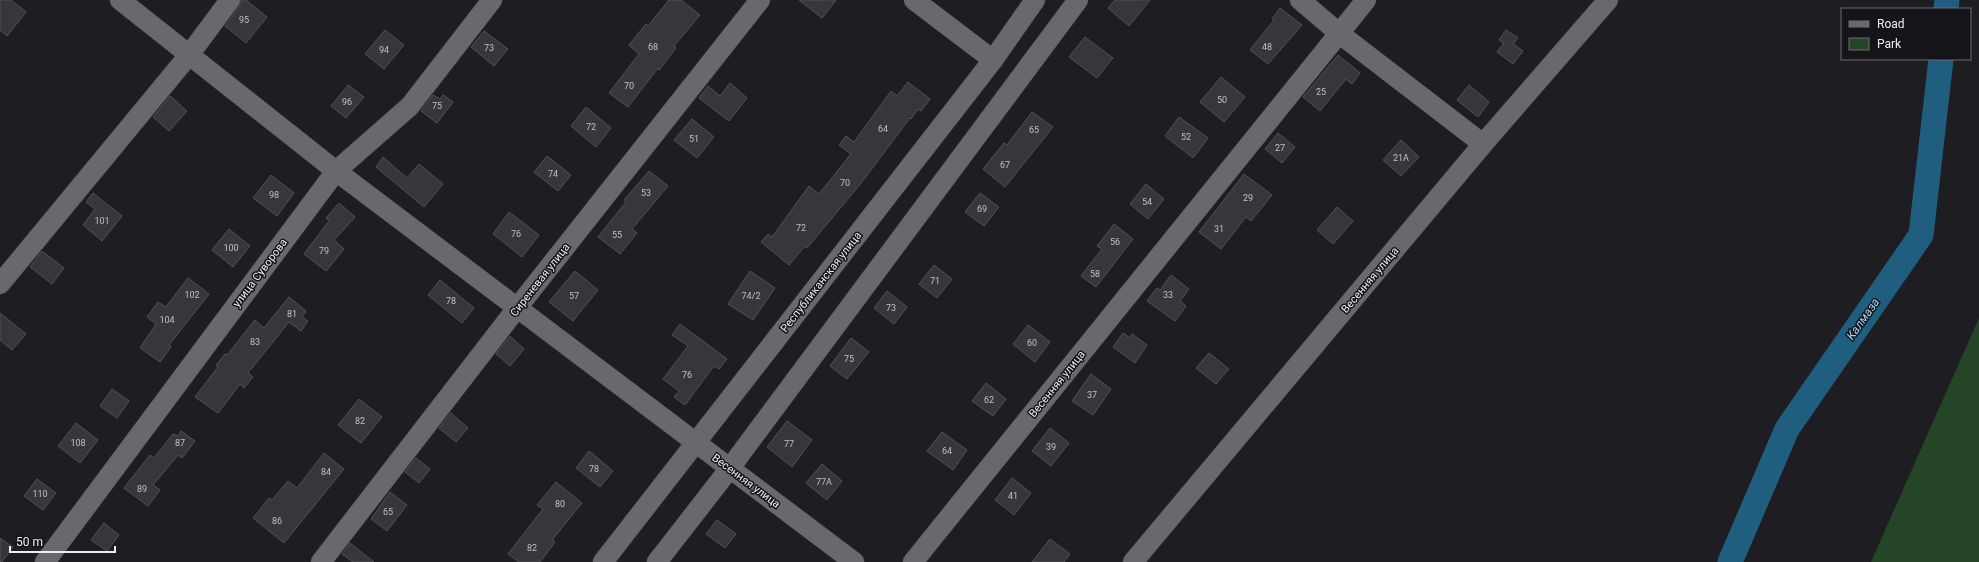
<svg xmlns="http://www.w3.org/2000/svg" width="1979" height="562" viewBox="0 0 1979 562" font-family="Roboto,sans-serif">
	<rect width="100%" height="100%" fill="#1e1d21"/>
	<path fill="#244627" d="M1979,318V562H1871Z"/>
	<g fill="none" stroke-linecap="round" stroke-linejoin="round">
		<g stroke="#205e80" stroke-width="25">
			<path d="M1946,9L1947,0"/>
			<path d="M1730,562L1787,429L1921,235L1941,59"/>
		</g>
	</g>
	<g fill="#38363b" stroke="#525156">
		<path d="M0,0H11L26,12L7,36L0,30Z"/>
		<path d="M241,0H246L267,17L246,43L225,26L239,7Z"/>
		<path d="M669,0H681L700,15L674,46L676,48L659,70L658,68L628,107L609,93L639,54L629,45L646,24L648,26Z"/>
		<path d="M799,0H836L822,18Z"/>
		<path d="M1115,0H1150L1129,26L1108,8Z"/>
		<path d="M1280,8L1302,25L1268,64L1250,50L1274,20L1272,19Z"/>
		<path d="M385,30L404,45L384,69L365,54Z"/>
		<path d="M1506,30L1518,38L1513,44L1523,51L1513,64L1497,52L1504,43L1499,40Z"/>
		<path d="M484,31L508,49L494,66L471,47Z"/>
		<path d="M1085,37L1113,58L1097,78L1069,57Z"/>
		<path d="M1338,55L1360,73L1352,84L1346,79L1320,111L1303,97Z"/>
		<path d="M1221,77L1245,97L1224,122L1200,102Z"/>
		<path d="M908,82L930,99L921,111L918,109L911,119L910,118L862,182L807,248L805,246L789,265L761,242L768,234L772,237L809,186L819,194L851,154L839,145L846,136L854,142L891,91L897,96Z"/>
		<path d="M730,83L747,98L729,121L699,98L708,86L720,96Z"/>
		<path d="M348,85L364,97L346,118L331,106Z"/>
		<path d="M1469,85L1489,102L1478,117L1457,100Z"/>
		<path d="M433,95L440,99L443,95L453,102L437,123L421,111Z"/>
		<path d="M170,96L187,111L169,131L153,117Z"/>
		<path d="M586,107L611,128L596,147L571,126Z"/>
		<path d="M1032,112L1053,127L1005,187L983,169L1004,143L1007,145Z"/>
		<path d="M1179,117L1208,138L1193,158L1165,136Z"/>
		<path d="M692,119L714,137L697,158L674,140Z"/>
		<path d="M1278,133L1295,147L1282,163L1265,149Z"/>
		<path d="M1401,140L1419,157L1401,176L1383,160Z"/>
		<path d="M547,156L571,175L558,191L534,172Z"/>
		<path d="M383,157L407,178L419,164L443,184L424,207L376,167Z"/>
		<path d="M649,171L668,186L632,229L637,233L620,254L598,237L626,202L624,200Z"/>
		<path d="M1244,174L1272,195L1251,221L1246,217L1221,249L1199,232Z"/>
		<path d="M271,175L294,193L277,216L253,198Z"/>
		<path d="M1146,184L1164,199L1148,219L1130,204Z"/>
		<path d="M93,193L122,216L102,241L83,225L95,209L86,202Z"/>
		<path d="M980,193L999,207L984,226L965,212Z"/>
		<path d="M339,203L355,217L334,240L344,249L326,271L304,254L329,221L326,218Z"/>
		<path d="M1337,207L1353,221L1333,244L1317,230Z"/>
		<path d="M509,212L539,235L522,257L493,234Z"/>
		<path d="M1114,224L1133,239L1096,287L1081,276L1102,249L1097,246Z"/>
		<path d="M229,229L250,246L233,267L212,250Z"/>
		<path d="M42,251L64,268L52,284L30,267Z"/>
		<path d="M934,265L952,279L937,298L919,284Z"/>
		<path d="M575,271L598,290L573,321L549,302Z"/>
		<path d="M750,271L775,288L753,320L728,304Z"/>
		<path d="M1171,275L1189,289L1180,301L1186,306L1175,321L1147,301L1157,288L1160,290Z"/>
		<path d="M188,278L209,294L169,345L171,347L160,362L140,348L156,324L147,317L158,302L166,307Z"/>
		<path d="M440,280L474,308L462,323L428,295Z"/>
		<path d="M887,291L907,307L894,324L874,308Z"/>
		<path d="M289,297L306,311L302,317L308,321L301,331L289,322L248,373L253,377L244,388L240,384L218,413L195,397L218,367L216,365L225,354L227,355L255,320L264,328Z"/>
		<path d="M0,313L26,334L12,350L0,340Z"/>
		<path d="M680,324L727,359L719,369L714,366L685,405L674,397L679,391L663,379L688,346L672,335Z"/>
		<path d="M1028,325L1050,342L1035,362L1013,344Z"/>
		<path d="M1123,333L1130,338L1132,334L1147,345L1135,363L1113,347Z"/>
		<path d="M510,336L524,349L510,366L496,354Z"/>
		<path d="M851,338L869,352L847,379L830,366Z"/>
		<path d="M1209,353L1229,369L1216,384L1196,368Z"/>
		<path d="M1091,374L1111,389L1093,415L1072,401Z"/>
		<path d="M986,383L1006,399L993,416L972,401Z"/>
		<path d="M112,389L129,401L117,418L100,406Z"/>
		<path d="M359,399L382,417L361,443L338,425Z"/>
		<path d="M451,413L468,428L456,442L439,428Z"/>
		<path d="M787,421L812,440L792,467L767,447Z"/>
		<path d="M76,423L98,440L80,463L58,446Z"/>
		<path d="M1050,428L1069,443L1051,466L1032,451Z"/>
		<path d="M181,431L195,441L182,458L178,455L153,485L160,490L148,506L124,488L150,455L154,458L173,434L178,436Z"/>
		<path d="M942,432L967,450L953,470L927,451Z"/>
		<path d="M589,451L613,471L600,487L576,468Z"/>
		<path d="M324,453L344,469L284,543L253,518L269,498L272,500L288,481L297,488Z"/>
		<path d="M416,458L430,469L419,483L405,472Z"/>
		<path d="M822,464L842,481L827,500L806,483Z"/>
		<path d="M1012,478L1031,493L1014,515L995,500Z"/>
		<path d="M37,479L56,493L43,510L24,496Z"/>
		<path d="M556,482L582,503L552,540L555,542L540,562H519L508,554L543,509L537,505Z"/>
		<path d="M390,492L407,505L387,531L371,519Z"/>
		<path d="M717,520L736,534L725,548L706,534Z"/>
		<path d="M104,523L119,535L107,551L91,540Z"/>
		<path d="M0,538L13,547L2,562H0Z"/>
		<path d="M1050,539L1070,554L1064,562H1032Z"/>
		<path d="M350,543L374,562H353L342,554Z"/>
	</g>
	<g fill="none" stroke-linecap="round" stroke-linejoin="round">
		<defs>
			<g id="minor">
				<path d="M120,0L336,171L854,562"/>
				<path d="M914,0L993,60"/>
				<path d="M1300,0L1340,34L1483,144"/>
				<path d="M0,284L189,55L230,0"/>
				<path d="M45,562L336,171L410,106L492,0"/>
				<path d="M321,562L517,308L760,0"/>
				<path d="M603,562L993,60L1035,0"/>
				<path d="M657,562L730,468L1078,0"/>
				<path d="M913,562L1366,0"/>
				<path d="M1133,562L1483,144L1608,0"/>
			</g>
		</defs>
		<use href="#minor" stroke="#3b3a3d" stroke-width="21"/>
		<use href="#minor" stroke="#6a686e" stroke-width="20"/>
	</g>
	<g text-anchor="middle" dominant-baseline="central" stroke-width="3" stroke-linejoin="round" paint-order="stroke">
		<g font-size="9" fill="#c0bfc3">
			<text x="244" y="20">95</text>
			<text x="653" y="47">68</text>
			<text x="1267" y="47">48</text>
			<text x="489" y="48">73</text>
			<text x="384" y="50">94</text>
			<text x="629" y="86">70</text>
			<text x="1321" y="92">25</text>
			<text x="1222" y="100">50</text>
			<text x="347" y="102">96</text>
			<text x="437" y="106">75</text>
			<text x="591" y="127">72</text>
			<text x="883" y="129">64</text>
			<text x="1034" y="130">65</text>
			<text x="1186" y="137">52</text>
			<text x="694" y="139">51</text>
			<text x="1280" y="148">27</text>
			<text x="1401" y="158">21А</text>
			<text x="1005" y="165">67</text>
			<text x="553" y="174">74</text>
			<text x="845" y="183">70</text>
			<text x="646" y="193">53</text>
			<text x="274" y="195">98</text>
			<text x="1248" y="198">29</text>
			<text x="1147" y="202">54</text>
			<text x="982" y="209">69</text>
			<text x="102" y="221">101</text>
			<text x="801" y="228">72</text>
			<text x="1219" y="229">31</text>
			<text x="516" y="234">76</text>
			<text x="617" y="235">55</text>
			<text x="1115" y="242">56</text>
			<text x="231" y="248">100</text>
			<text x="324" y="251">79</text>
			<text x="1095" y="274">58</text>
			<text x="935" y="281">71</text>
			<text x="192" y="295">102</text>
			<text x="1168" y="295">33</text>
			<text x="574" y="296">57</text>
			<text x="751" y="296">74/2</text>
			<text x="451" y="301">78</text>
			<text x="891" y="308">73</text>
			<text x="292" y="314">81</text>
			<text x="167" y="320">104</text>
			<text x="255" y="342">83</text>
			<text x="1032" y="343">60</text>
			<text x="849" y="359">75</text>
			<text x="687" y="375">76</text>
			<text x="1092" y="395">37</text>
			<text x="989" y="400">62</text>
			<text x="360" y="421">82</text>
			<text x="78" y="443">108</text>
			<text x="180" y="443">87</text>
			<text x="789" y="444">77</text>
			<text x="1051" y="447">39</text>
			<text x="947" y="451">64</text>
			<text x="594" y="469">78</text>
			<text x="326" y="472">84</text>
			<text x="824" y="482">77А</text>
			<text x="142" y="489">89</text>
			<text x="40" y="494">110</text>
			<text x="1013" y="496">41</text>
			<text x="560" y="504">80</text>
			<text x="388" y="512">65</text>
			<text x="277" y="521">86</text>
			<text x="532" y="548">82</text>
		</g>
		<g font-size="11" fill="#eeedf0" stroke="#151418">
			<text transform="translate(260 273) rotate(-53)">улица Суворова</text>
			<text transform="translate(540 280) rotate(-52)">Сиреневая улица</text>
			<text transform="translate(1370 280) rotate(-50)">Весенняя улица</text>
			<text transform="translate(821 282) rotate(-52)">Республиканская улица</text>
			<text transform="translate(1057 384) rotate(-51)">Весенняя улица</text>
			<text transform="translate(746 481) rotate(37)">Весенняя улица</text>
		</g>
		<g font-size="12" font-style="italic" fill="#9ed9ff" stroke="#151418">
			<text transform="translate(1863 319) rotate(-55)">Калмаза</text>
		</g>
	</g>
	<rect x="1841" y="8" width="130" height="52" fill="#151418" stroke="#6c6b6e"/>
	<rect x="1849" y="21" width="20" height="6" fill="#6a686e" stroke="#6c6b6e"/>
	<text x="1877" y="28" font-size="12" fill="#eeedf0">Road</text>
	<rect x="1849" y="38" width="20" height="12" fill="#244627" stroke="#6c6b6e"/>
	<text x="1877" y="48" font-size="12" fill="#eeedf0">Park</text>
	<path d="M10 546v6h105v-6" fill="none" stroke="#eeedf0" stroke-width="2"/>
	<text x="16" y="546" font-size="12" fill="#eeedf0" stroke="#151418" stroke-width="3" paint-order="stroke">50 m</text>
</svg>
